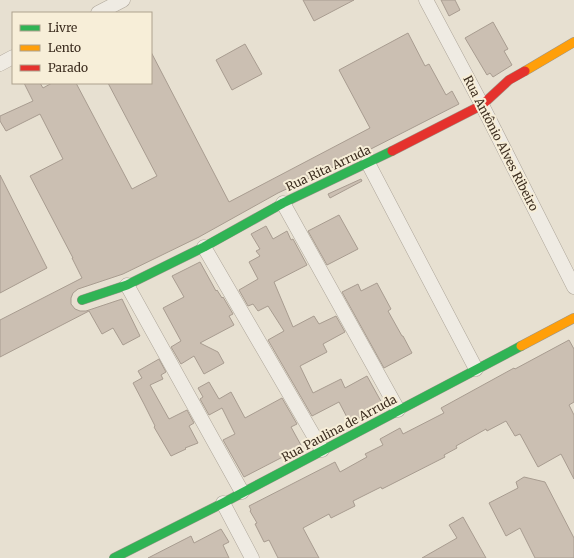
<svg xmlns="http://www.w3.org/2000/svg" width="574" height="558" viewBox="0 0 574 558" font-family="Merriweather,serif">
	<rect width="100%" height="100%" fill="#e7e0d1"/>
	<g fill="#cbbfb2" stroke="#a89c90">
		<path d="M303,0H354L314,21Z"/>
		<path d="M441,0H455L460,10L449,16Z"/>
		<path d="M493,22L508,49L504,51L512,65L493,77L490,73L487,75L465,38Z"/>
		<path d="M408,33L425,66L429,64L446,95L452,91L459,104L363,153L278,193L199,237L123,274L78,289L73,293L71,298V304L75,309L80,311H86L122,299L140,336L123,345L113,328L102,334L89,311L0,357V320L82,278L72,258H73L30,176L63,159L40,114L6,131L0,121V116L33,101L24,83H40L43,88L52,83H76L132,189L157,176L108,83H151V52L229,202L370,128L339,70Z"/>
		<path d="M245,44L262,74L232,90L216,60Z"/>
		<path d="M0,175L47,268L0,293Z"/>
		<path d="M361,179L362,181L330,198L328,194Z"/>
		<path d="M339,215L358,249L327,265L308,231Z"/>
		<path d="M266,226L273,239L287,231L291,240L293,239L307,265L274,282L293,327L314,316L319,324L336,316L345,332L323,344L327,352L300,366L313,393L341,379L345,388L367,376L383,405L350,423L339,402L312,416L268,340L284,331L268,306L258,311L253,304L248,306L239,290L258,279L249,262L260,256L256,251L260,249L251,234Z"/>
		<path d="M200,262L216,291L217,290L222,298L223,297L233,314L229,316L234,325L200,343L218,352L224,363L204,374L194,356L181,364L171,347L181,341L163,308L184,297L172,276Z"/>
		<path d="M377,283L391,309L388,311L402,336H403L412,353L384,368L342,292L358,284L361,291Z"/>
		<path d="M569,340L574,349V402L569,405L574,415V479L561,454L538,467L520,434L515,436L506,421L487,431L486,429L456,446L457,448L444,455L445,457L382,489L381,487L353,501L355,506L331,518L329,514L303,528L319,558H278L269,540L264,542L255,524L257,523L250,511L251,510L249,506L335,462L340,472L367,457L365,454L383,445L380,439L400,428L403,434L444,413L441,408L514,368L515,369Z"/>
		<path d="M159,359L166,372L161,375L163,379L150,385L169,419L187,410L194,423L189,426L198,443L185,448L186,449L171,456L154,427L155,426L144,404L133,383L142,378L138,371Z"/>
		<path d="M209,382L219,399L231,392L245,418L282,398L297,424L291,427L302,447L244,477L223,440L235,434L222,408L209,415L200,399L203,397L198,388Z"/>
		<path d="M524,477L545,482L574,538V558H535L520,528L506,536L489,503L518,488L516,482Z"/>
		<path d="M463,517L486,558H422L457,538L449,525Z"/>
		<path d="M221,529L229,542L223,545L229,558H148L191,536L194,543Z"/>
	</g>
	<g fill="none" stroke-linecap="round" stroke-linejoin="round">
		<defs>
			<g id="street">
				<path d="M426,0L482,105L574,287"/>
				<path d="M98,13L123,0"/>
				<path d="M0,64L13,57"/>
				<path d="M368,163L476,369"/>
				<path d="M283,203L398,410"/>
				<path d="M204,247L322,450"/>
				<path d="M127,285L242,492"/>
				<path d="M223,503L252,558"/>
			</g>
			<g id="fast">
				<path d="M82,300L127,285L204,247L283,203L392,151"/>
				<path d="M114,558L223,503L521,346"/>
			</g>
			<g id="slow">
				<path d="M525,71L574,42"/>
				<path d="M521,346L574,318"/>
			</g>
			<path id="jam" d="M392,151L482,105L509,80L525,71"/>
		</defs>
		<use href="#street" stroke="#ada599" stroke-width="15"/>
		<use href="#fast" stroke="#9c958a" stroke-width="10"/>
		<use href="#slow" stroke="#9c958a" stroke-width="10"/>
		<use href="#jam" stroke="#9c958a" stroke-width="10"/>
		<use href="#street" stroke="#efebe3" stroke-width="14"/>
		<use href="#fast" stroke="#30b455" stroke-width="9"/>
		<use href="#slow" stroke="#ff9f0a" stroke-width="9"/>
		<use href="#jam" stroke="#e5322d" stroke-width="9"/>
	</g>
	<g text-anchor="middle" dominant-baseline="central" stroke-width="4" stroke-linejoin="round" paint-order="stroke">
		<g font-size="12" fill="#3d2e20" stroke="#f7eed8">
			<text transform="translate(501 143) rotate(63)">Rua Antônio Alves Ribeiro</text>
			<text transform="translate(328 168) rotate(-25)">Rua Rita Arruda</text>
			<text transform="translate(339 428) rotate(-28)">Rua Paulina de Arruda</text>
		</g>
	</g>
	<rect x="12" y="12" width="140" height="72" fill="#f7eed8" stroke="#ada18e"/>
	<rect x="20" y="25" width="20" height="6" fill="#30b455" stroke="#ada18e"/>
	<text x="48" y="32" font-size="12" fill="#3d2e20">Livre</text>
	<rect x="20" y="45" width="20" height="6" fill="#ff9f0a" stroke="#ada18e"/>
	<text x="48" y="52" font-size="12" fill="#3d2e20">Lento</text>
	<rect x="20" y="65" width="20" height="6" fill="#e5322d" stroke="#ada18e"/>
	<text x="48" y="72" font-size="12" fill="#3d2e20">Parado</text>
</svg>
